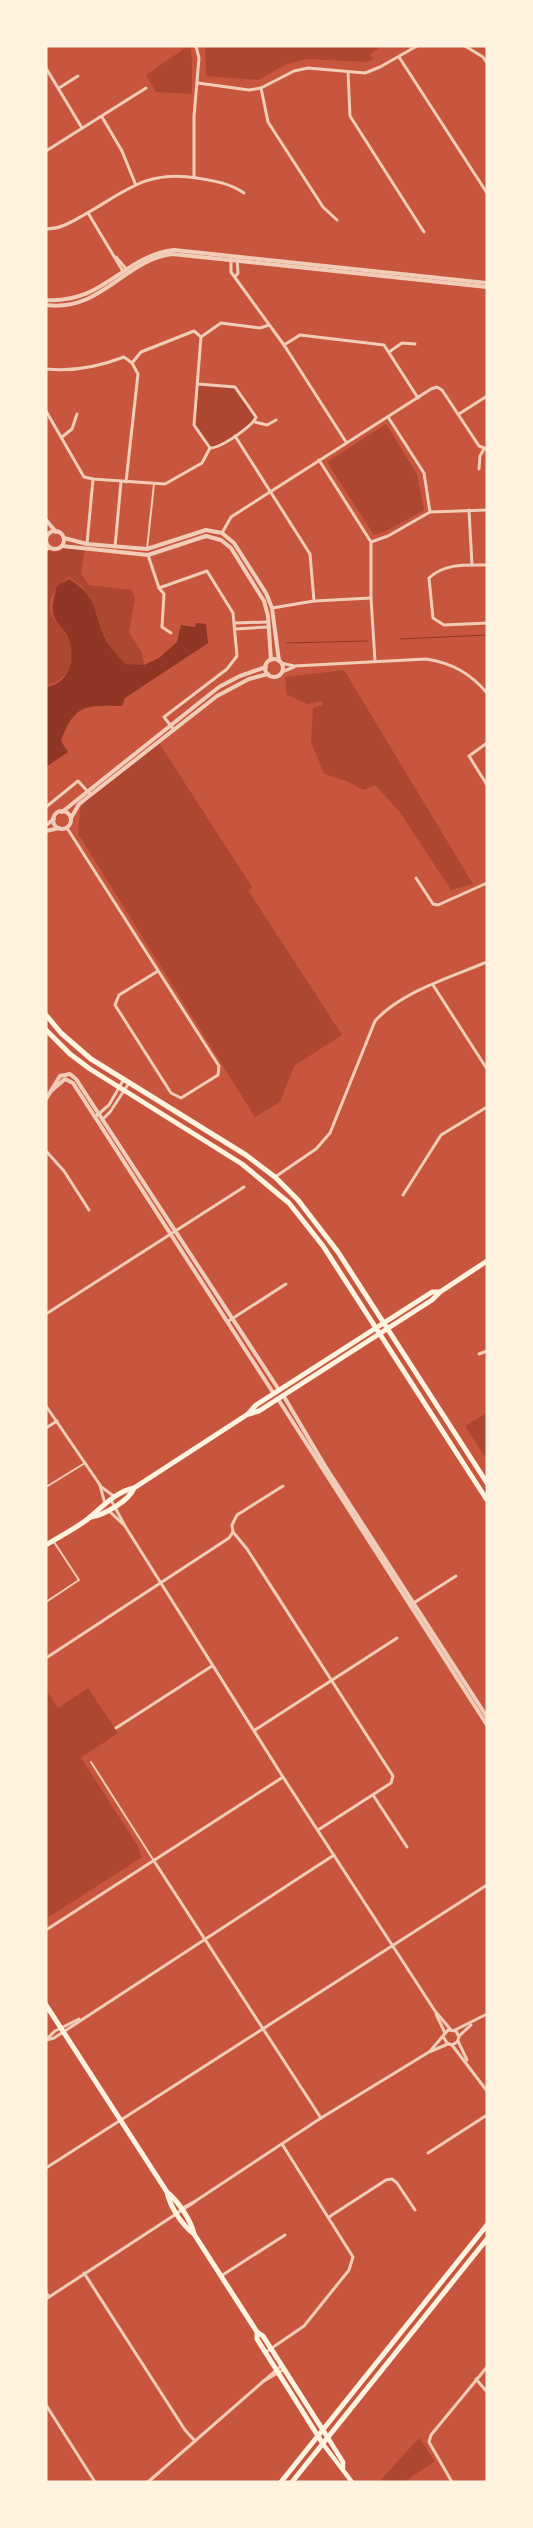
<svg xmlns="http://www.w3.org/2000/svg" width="533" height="2528" viewBox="0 0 533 2528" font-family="Poppins,sans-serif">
	<rect width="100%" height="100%" fill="#c8553d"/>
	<g fill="#ae4732">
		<path d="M188,46H190L192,60V94L156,92L146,75Z"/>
		<path d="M205,46H382L370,54L373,59L367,62L307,59L287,64L258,80L206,76Z"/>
		<path d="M198,384L235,387L256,417C251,432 224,441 210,448L194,425Z"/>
		<path d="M386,424L417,474L424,510L386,531L374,535L327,462Z"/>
		<path d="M68,544L85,547L81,574L89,585L131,590L135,597L129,632L142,653L144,665H125C119,656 111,648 106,639C92,612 97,595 69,577C56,585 45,602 53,617C57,624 64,629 67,636C77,655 69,683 46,685V548L52,552L60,551Z"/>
		<path d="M344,670L473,884L451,890L399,811L375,785L364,790L346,781L324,774L311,742L313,708L323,705L322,701L308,704L287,695L285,677Z"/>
		<path d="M159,743L252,887L248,890L342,1035L294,1066L280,1102L255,1117L78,834L80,810L85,802Z"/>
		<path d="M487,1413V1460L465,1426Z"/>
		<path d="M88,1688L118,1733L81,1758L138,1846L142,1857L46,1919V1690L58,1708Z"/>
		<path d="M419,2438L435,2461L404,2482H379Z"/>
	</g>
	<path fill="#8f3625" d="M69,579C99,597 92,612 106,640C111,648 119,657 125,664L144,665L159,658L177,642L181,625L195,627L196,623L206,624L208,643L125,698L122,706C86,705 74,704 61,741L68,752L46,767V687C70,684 77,656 67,635C64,629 56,623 54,616C50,607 55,595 57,586Z"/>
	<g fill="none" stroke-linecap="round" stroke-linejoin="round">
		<g stroke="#8f3625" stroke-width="1">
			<path d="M401,639L487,635"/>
			<path d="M287,643L367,641"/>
		</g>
		<g stroke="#f1ccb7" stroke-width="2">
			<path d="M147,549L154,484"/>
			<path d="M46,1487L85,1463"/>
			<path d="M46,1602L79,1580L54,1542"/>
			<path d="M91,1762L154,1861"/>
		</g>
		<g stroke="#f1ccb7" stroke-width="3">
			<path d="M465,46L483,57L487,63"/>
			<path d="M399,57L487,193"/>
			<path d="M46,68L82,128"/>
			<path d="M348,72L350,116L424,232"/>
			<path d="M198,83L249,90L261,88L294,71L308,68L365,73L380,67L417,46"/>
			<path d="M59,88L78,76"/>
			<path d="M261,88L268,122L323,207L337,220"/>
			<path d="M102,117L122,151L135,183"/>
			<path d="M46,151L146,88"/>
			<path d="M194,177V117L199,58L196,46"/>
			<path d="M88,213L124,273"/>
			<path d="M46,229C60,229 70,223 82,216C124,193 145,169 197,178C215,181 229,183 244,193"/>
			<path d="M116,257L128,271"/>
			<path d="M231,258V272L284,345L346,442"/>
			<path d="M235,277L238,273L237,259"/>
			<path d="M284,345L300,335L384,345L418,398"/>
			<path d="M389,352L402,343L415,344"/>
			<path d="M132,363L141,352L194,331L201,337"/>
			<path d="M46,369C74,372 98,367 124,357L132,363L138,374L126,482"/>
			<path d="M198,384L235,387L256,417C253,426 221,448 210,448"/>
			<path d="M46,411L84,477L93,479L165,484L202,463L210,448"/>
			<path d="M459,414L487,396"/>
			<path d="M388,417L424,473L430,512"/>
			<path d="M255,422L267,425L276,420"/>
			<path d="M235,436L310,554L314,601"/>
			<path d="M62,437L72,429L77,414"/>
			<path d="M210,448L194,425L201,337L221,323L260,328L269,325"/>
			<path d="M319,460L371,542V598L375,661"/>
			<path d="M479,469L480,456L484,449"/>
			<path d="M469,510L472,565"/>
			<path d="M222,533L231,517L431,389L437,387L442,390L479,446L487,449"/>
			<path d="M371,542L388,536L430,512L487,510"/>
			<path d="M46,543H47"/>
			<path d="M87,544L93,479"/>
			<path d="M115,547L121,482"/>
			<path d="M46,550L50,548"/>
			<path d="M148,555L159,588L207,571L233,613L237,656L227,669L164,717L174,730"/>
			<path d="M487,565C466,565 445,563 429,578L433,618L444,625L487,623"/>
			<path d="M159,588L164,594L162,627L171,633"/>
			<path d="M272,608L314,601L371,598"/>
			<path d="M235,623L268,622"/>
			<path d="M235,629L268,627"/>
			<path d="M281,663L294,666L426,659C452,663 470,673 487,693"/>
			<path d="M282,672L294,667"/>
			<path d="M487,743L469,756L487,785"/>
			<path d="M46,807L78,781L91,795"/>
			<path d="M67,828L219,1066L218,1075L181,1098L171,1093L115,1005L119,995L158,971"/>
			<path d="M416,878L433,904L438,905L487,883"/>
			<path d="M433,985L487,1069"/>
			<path d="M95,1117L109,1105L124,1079"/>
			<path d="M102,1120L110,1112L129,1083"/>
			<path d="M46,1151L64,1171L89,1210"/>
			<path d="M275,1177L316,1149L330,1133L375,1021C401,992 451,977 487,962"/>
			<path d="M403,1195L441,1135L487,1107"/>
			<path d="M46,1314L244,1187"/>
			<path d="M227,1322L286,1284"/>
			<path d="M479,1354L487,1351"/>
			<path d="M46,1406L100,1485L105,1504"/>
			<path d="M46,1428L57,1421"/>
			<path d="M100,1486L115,1497"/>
			<path d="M111,1500L125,1526L283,1777L435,2011L451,2030"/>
			<path d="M108,1510L124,1525"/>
			<path d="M233,1532L247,1549L393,1776L391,1783L318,1830"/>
			<path d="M412,1604L456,1576"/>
			<path d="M46,1658L229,1538L233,1532L232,1525L237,1515L283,1486"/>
			<path d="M116,1728L212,1666"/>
			<path d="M255,1730L397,1638"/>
			<path d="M373,1795L407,1847"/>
			<path d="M154,1861L321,2118"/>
			<path d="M46,1930L283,1777"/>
			<path d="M436,2014L445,2033"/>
			<path d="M455,2030L487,2014"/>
			<path d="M459,2036L471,2025"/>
			<path d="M48,2038L55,2031L79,2019"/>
			<path d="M46,2040L54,2038L334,1855"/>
			<path d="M458,2041L467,2060"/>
			<path d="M452,2045L487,2091"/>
			<path d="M431,2050L448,2030L456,2031L459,2037L457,2042L452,2045L447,2043L444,2038"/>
			<path d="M428,2153L487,2115"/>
			<path d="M46,2168L487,1885"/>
			<path d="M177,2214L181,2209L197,2200L321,2118L429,2052L448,2044"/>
			<path d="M329,2217L386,2180L392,2179L397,2183L415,2210"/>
			<path d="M84,2273L185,2430L195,2441"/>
			<path d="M221,2276L285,2235"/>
			<path d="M46,2292L49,2297"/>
			<path d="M46,2299L196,2201"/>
			<path d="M266,2352L304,2326L349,2270L353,2257L282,2144"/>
			<path d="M476,2379L487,2392"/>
			<path d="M262,2382L283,2370"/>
			<path d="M46,2405L95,2482"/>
			<path d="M148,2482L281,2366"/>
			<path d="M452,2482L429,2442L431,2435L487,2367"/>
		</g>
		<g stroke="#f1ccb7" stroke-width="4">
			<path d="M46,300C104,304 123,256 174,250L487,283"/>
			<path d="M46,305C102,312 124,260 172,254L487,287"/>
			<path d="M46,520L56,532"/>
			<circle cx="55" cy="540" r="9"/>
			<path d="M64,538L87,544L147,549L206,530L222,533L234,543L266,593L272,608L279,661"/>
			<path d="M62,546L148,555L206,536L221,540L231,548L264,601L268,616L271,660"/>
			<circle cx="274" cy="668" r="9"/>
			<circle cx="62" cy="820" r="9"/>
			<path d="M62,812L219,687L240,676L266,667"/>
			<path d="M71,818L79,804L217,696L249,679L268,674"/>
			<path d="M46,825L54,819"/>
			<path d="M46,831L59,828"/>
			<path d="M51,1091L65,1079L73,1083L274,1394"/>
			<path d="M46,1099L60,1076L70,1074L76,1079L279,1390"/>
			<path d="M283,1395L325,1466L487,1717"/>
			<path d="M278,1399L487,1725"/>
		</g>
		<g stroke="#fff3e0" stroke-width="4.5">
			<path d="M328,2438L343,2462V2468"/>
			<path d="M323,2444L352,2482"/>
		</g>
		<g stroke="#fff3e0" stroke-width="5">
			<path d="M249,1414L259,1411L432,1300L440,1292L487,1261"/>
			<path d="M91,1517C104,1515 129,1501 134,1488"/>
			<path d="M46,1545C60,1536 77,1528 89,1518C102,1507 117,1491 134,1488L248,1414L256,1405L432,1292H440"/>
			<path d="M46,2005L167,2192C178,2201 191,2220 194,2234"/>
			<path d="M167,2192C170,2207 182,2225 194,2234L257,2332L263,2336L328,2438"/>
			<path d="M257,2332V2339L323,2444"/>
		</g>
		<g stroke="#fff3e0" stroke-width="5">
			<path d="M46,1015L61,1033L91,1059L246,1155L275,1177L298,1200L338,1252L487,1483"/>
			<path d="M46,1030L70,1054L90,1069L242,1164L289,1203L323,1246L487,1500"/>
			<path d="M281,2482L487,2225"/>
			<path d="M292,2482L487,2239"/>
		</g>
	</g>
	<rect width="533" height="2528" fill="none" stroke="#fff3e0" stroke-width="95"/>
</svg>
